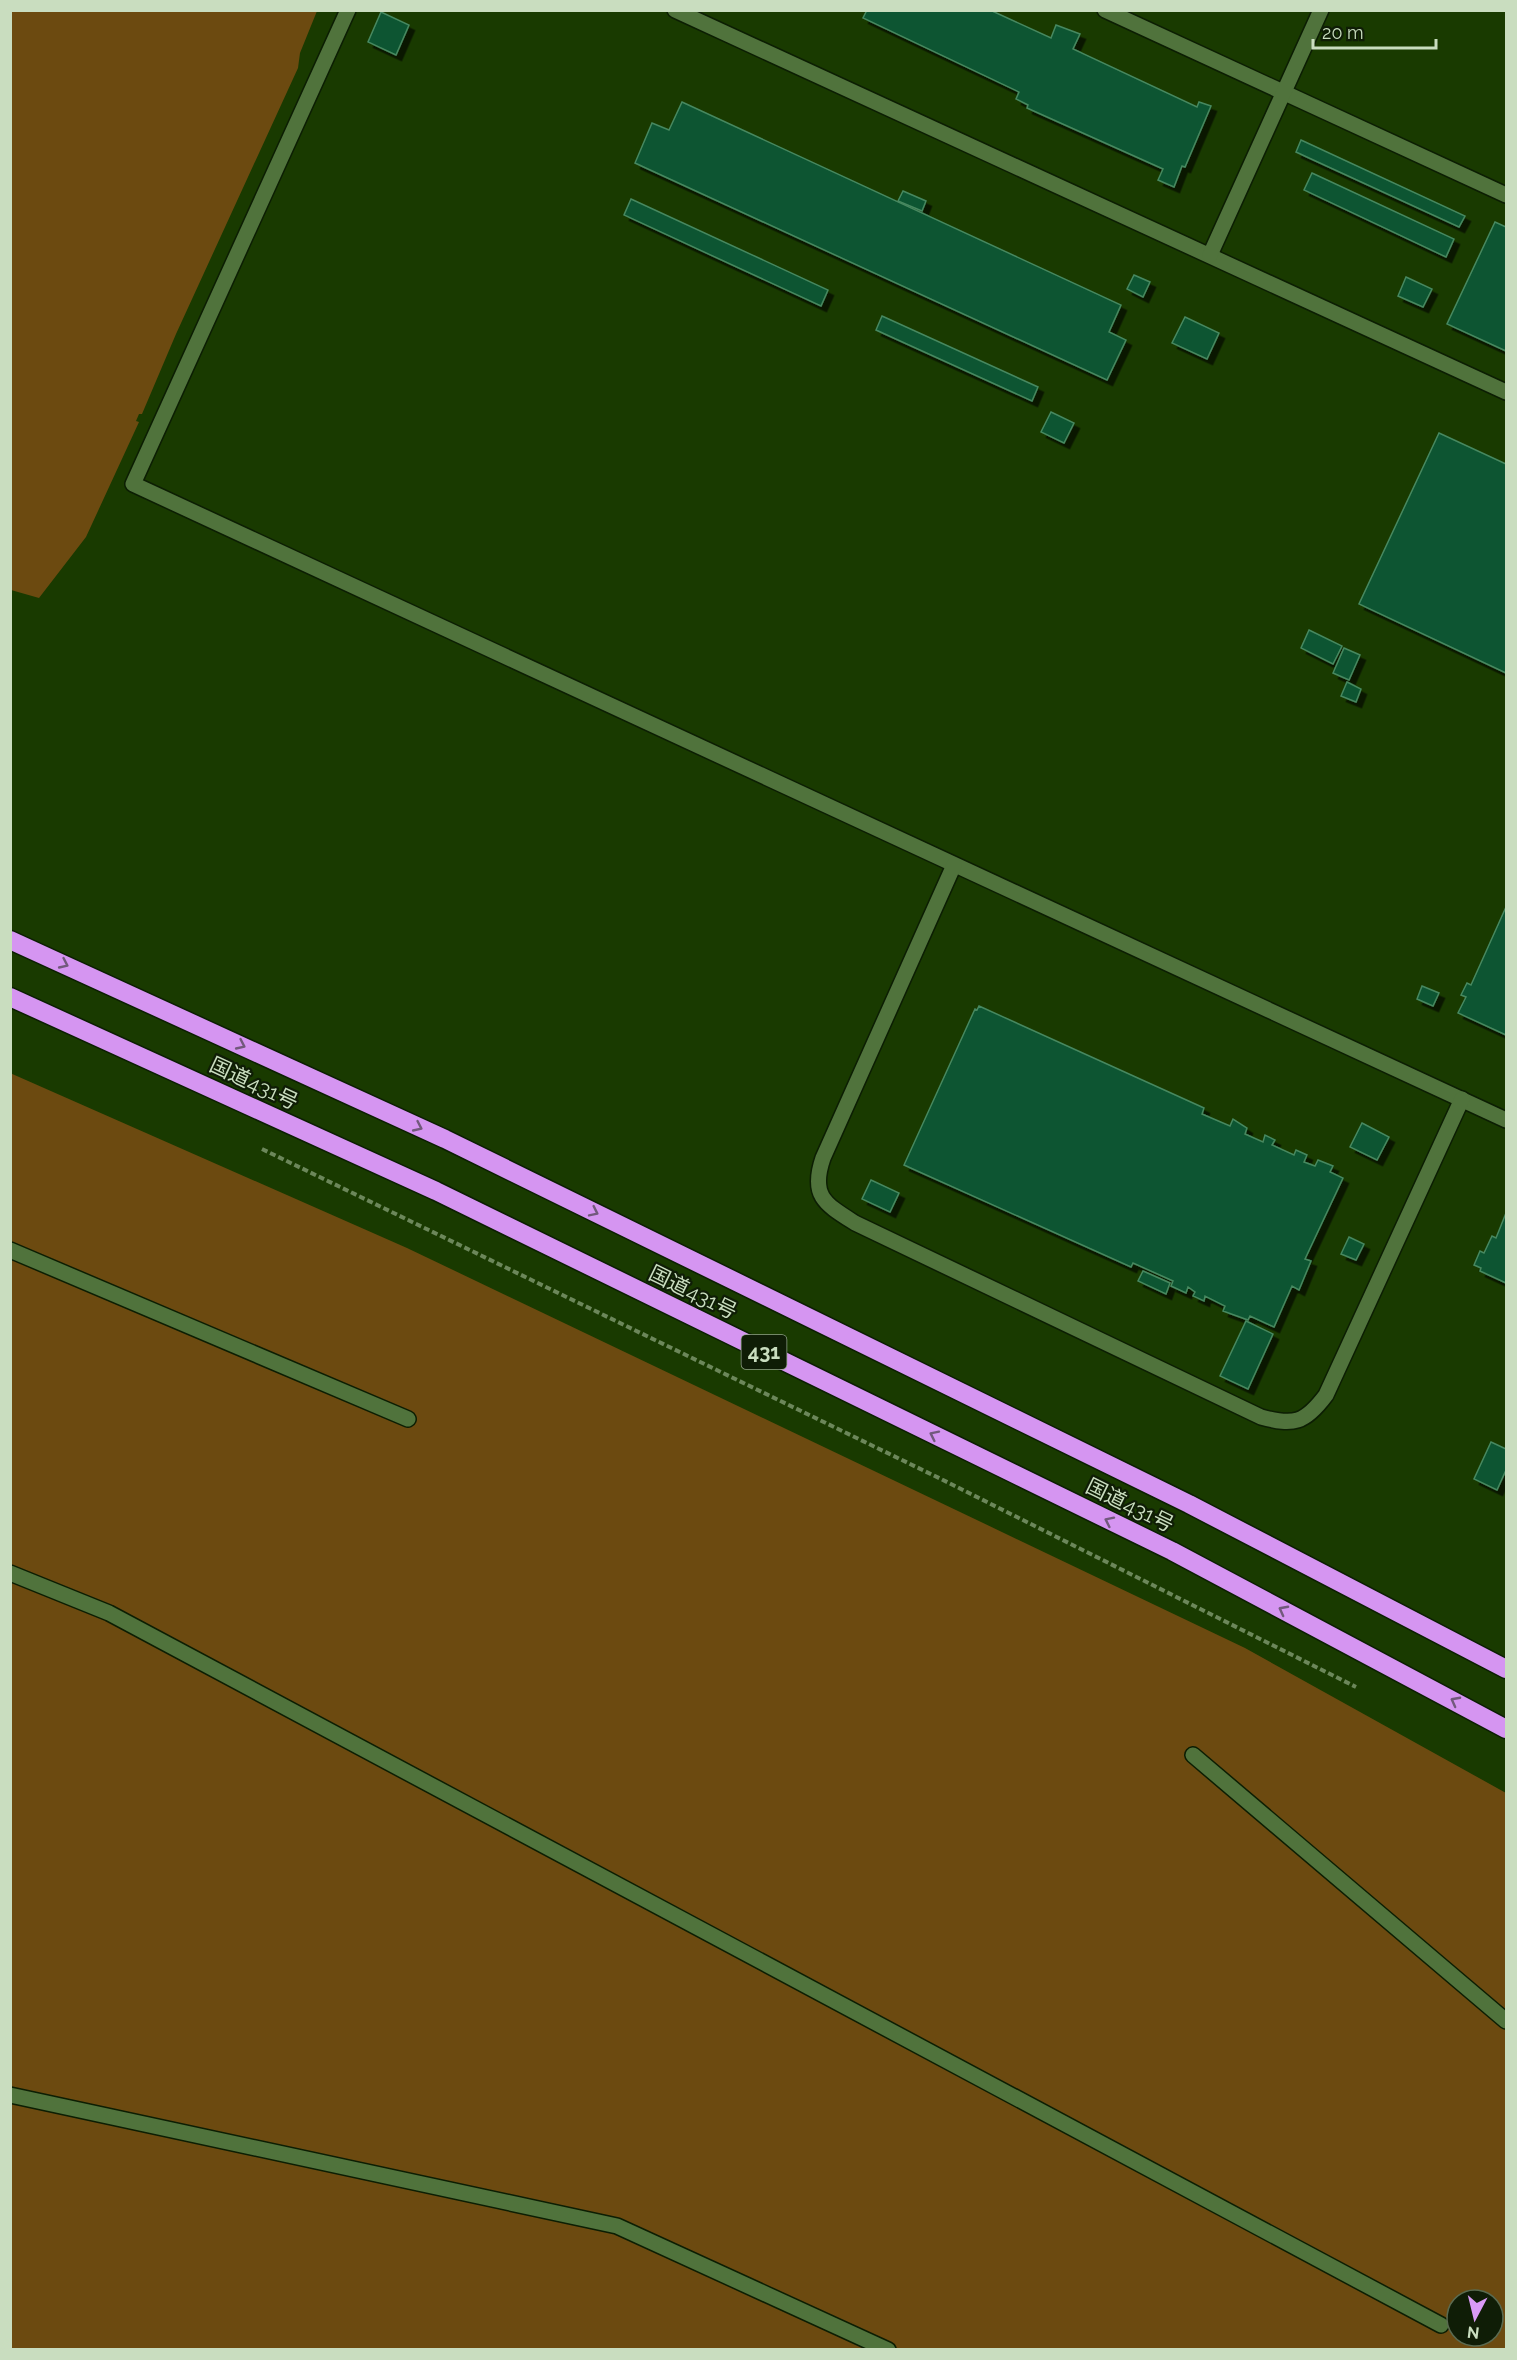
<svg xmlns="http://www.w3.org/2000/svg" width="1517" height="2360" viewBox="0 0 1517 2360" font-family="Raleway,'Noto Sans JP',sans-serif">
	<defs>
		<filter id="shadow"><feDropShadow dx="5.5" dy="5.5" stdDeviation="0" flood-color="#0009"/></filter>
	</defs>
	<rect width="100%" height="100%" fill="#193a00"/>
	<g fill="#6c4a10" fill-rule="evenodd">
		<path d="M10,11H317L300,53L298,68L176,334L142,414H139L136,421L139,422L86,537L39,598L11,590Z"/>
		<path d="M10,1073L407,1248L1245,1648L1506,1793V2349H11ZM1457,2300H1493V2336H1457Z"/>
	</g>
	<g fill="#0c5530" stroke="#478860" stroke-width="1.5" filter="url(#shadow)">
		<path d="M867,10H990L1051,38L1056,25L1080,34L1073,49L1197,107L1199,102L1211,106L1185,167L1182,166L1174,187L1158,180L1163,169L1027,108L1028,105L1016,99L1019,92L863,18Z"/>
		<path d="M381,12L409,25L396,55L368,42Z"/>
		<path d="M682,102L1121,305L1109,332L1126,340L1107,380L635,163L652,123L669,130Z"/>
		<path d="M1301,140L1465,216L1459,227L1296,152Z"/>
		<path d="M1312,173L1454,239L1446,257L1304,190Z"/>
		<path d="M903,191L926,201L922,211L898,201Z"/>
		<path d="M631,199L828,290L821,306L624,215Z"/>
		<path d="M1495,222L1506,227V351L1447,324Z"/>
		<path d="M1134,275L1150,282L1143,297L1127,289Z"/>
		<path d="M1406,277L1432,289L1423,307L1398,296Z"/>
		<path d="M882,316L1038,387L1032,401L876,330Z"/>
		<path d="M1185,317L1219,333L1207,359L1172,343Z"/>
		<path d="M1051,412L1074,423L1064,443L1041,432Z"/>
		<path d="M1439,433L1506,464V673L1359,604Z"/>
		<path d="M1309,630L1342,646L1333,664L1301,648Z"/>
		<path d="M1344,648L1360,655L1349,680L1333,673Z"/>
		<path d="M1347,682L1361,689L1356,702L1341,696Z"/>
		<path d="M1506,907V1035L1458,1013L1466,997L1461,995L1467,983L1471,985Z"/>
		<path d="M1422,986L1439,993L1433,1006L1417,999Z"/>
		<path d="M979,1006L1204,1108L1202,1114L1230,1126L1233,1119L1247,1128L1245,1134L1263,1142L1265,1135L1275,1140L1272,1145L1294,1155L1296,1150L1307,1155L1304,1162L1315,1166L1318,1160L1333,1166L1330,1172L1343,1178L1305,1259L1311,1261L1299,1290L1292,1286L1274,1327L1250,1316L1248,1320L1223,1311L1225,1306L1205,1296L1204,1301L1193,1296L1195,1292L1188,1287L1186,1293L1171,1286L1173,1281L1133,1263L1131,1267L904,1165L975,1009L977,1010Z"/>
		<path d="M1362,1123L1389,1137L1377,1160L1350,1147Z"/>
		<path d="M871,1180L899,1193L890,1212L862,1199Z"/>
		<path d="M1506,1213V1283L1480,1271L1481,1268L1474,1265L1480,1251L1484,1253L1492,1236L1496,1238Z"/>
		<path d="M1349,1237L1364,1244L1356,1260L1341,1254Z"/>
		<path d="M1143,1271L1170,1283L1166,1294L1138,1281Z"/>
		<path d="M1246,1321L1273,1334L1248,1389L1220,1376Z"/>
		<path d="M1491,1442L1506,1449V1470L1497,1490L1474,1479Z"/>
	</g>
	<g fill="none" stroke-linecap="round" stroke-linejoin="round">
		<defs>
			<g id="minor">
				<path d="M348,10L133,484L1506,1120"/>
				<path d="M675,10L1506,392"/>
				<path d="M1105,10L1506,195"/>
				<path d="M1210,255L1321,10"/>
				<path d="M954,865L823,1158C810,1196 825,1204 855,1223L1261,1417C1294,1426 1305,1423 1326,1395L1462,1099"/>
				<path d="M10,1250L408,1419"/>
				<path d="M10,1573L109,1613L1441,2325"/>
				<path d="M1193,1755L1506,2021"/>
				<path d="M10,2095L617,2226L888,2350"/>
			</g>
			<g id="highway">
				<path d="M10,940L445,1139L1189,1504L1506,1669"/>
				<path d="M10,997L436,1191L1172,1551L1506,1729"/>
			</g>
		</defs>
		<use href="#minor" stroke="#0c1e03" stroke-width="18"/>
		<use href="#highway" stroke="#0c1e03" stroke-width="21"/>
		<path stroke="#6c875a" stroke-width="4" stroke-dasharray="6 3" stroke-linecap="butt" d="M262,1149L941,1479L1356,1687"/>
		<use href="#minor" stroke="#50733c" stroke-width="15"/>
		<use href="#highway" stroke="#d595f1" stroke-width="18"/>
	</g>
	<defs><path id="oneway-chevron" d="M-2-3.5L2.5 0L-2 3.5" fill="none" stroke-width="1.6" stroke-linecap="round" stroke-linejoin="round" transform="scale(1.5)"/></defs>
	<g stroke="#72597c">
		<use href="#oneway-chevron" transform="translate(64 964) rotate(25)"/>
		<use href="#oneway-chevron" transform="translate(241 1045) rotate(25)"/>
		<use href="#oneway-chevron" transform="translate(418 1127) rotate(25)"/>
		<use href="#oneway-chevron" transform="translate(594 1212) rotate(26)"/>
		<use href="#oneway-chevron" transform="translate(934 1435) rotate(-154)"/>
		<use href="#oneway-chevron" transform="translate(1109 1521) rotate(-154)"/>
		<use href="#oneway-chevron" transform="translate(1283 1610) rotate(-152)"/>
		<use href="#oneway-chevron" transform="translate(1455 1701) rotate(-152)"/>
	</g>
	<g text-anchor="middle" dominant-baseline="central" stroke-width="4.5" stroke-linejoin="round" paint-order="stroke">
		<rect fill="#0f1d06" stroke="#91a388" stroke-width="1.5" x="741.5" y="1335" width="45" height="34" rx="4.5"/>
		<g font-size="20" font-weight="bold" fill="#c9ddbf">
			<text x="764" y="1352">431</text>
		</g>
		<g font-size="21" fill="#c9ddbf" stroke="#0f1d06">
			<text transform="translate(254 1083) rotate(25)">国道431号</text>
			<text transform="translate(693 1292) rotate(26)">国道431号</text>
			<text transform="translate(1130 1505) rotate(26)">国道431号</text>
		</g>
	</g>
	<rect width="1517" height="2360" fill="none" stroke="#c9ddbf" stroke-width="24"/>
	<g transform="translate(1475 2318) rotate(187)"><circle r="28" fill="#0f1d06" stroke="#596a50" stroke-width="1.5"/>
	<path d="M0-4.5L10 22L0 15L-10 22Z" fill="#da9af6"/>
	<text y="-9" font-size="16" font-weight="bold" text-anchor="middle" fill="#c9ddbf">N</text>
	</g>
	<path d="M1313 39v9h123v-9" fill="none" stroke="#c9ddbf" stroke-width="3"/>
	<text x="1322" y="39" font-size="18" fill="#c9ddbf" stroke="#0f1d06" stroke-width="4.5" paint-order="stroke">20 m</text>
</svg>
